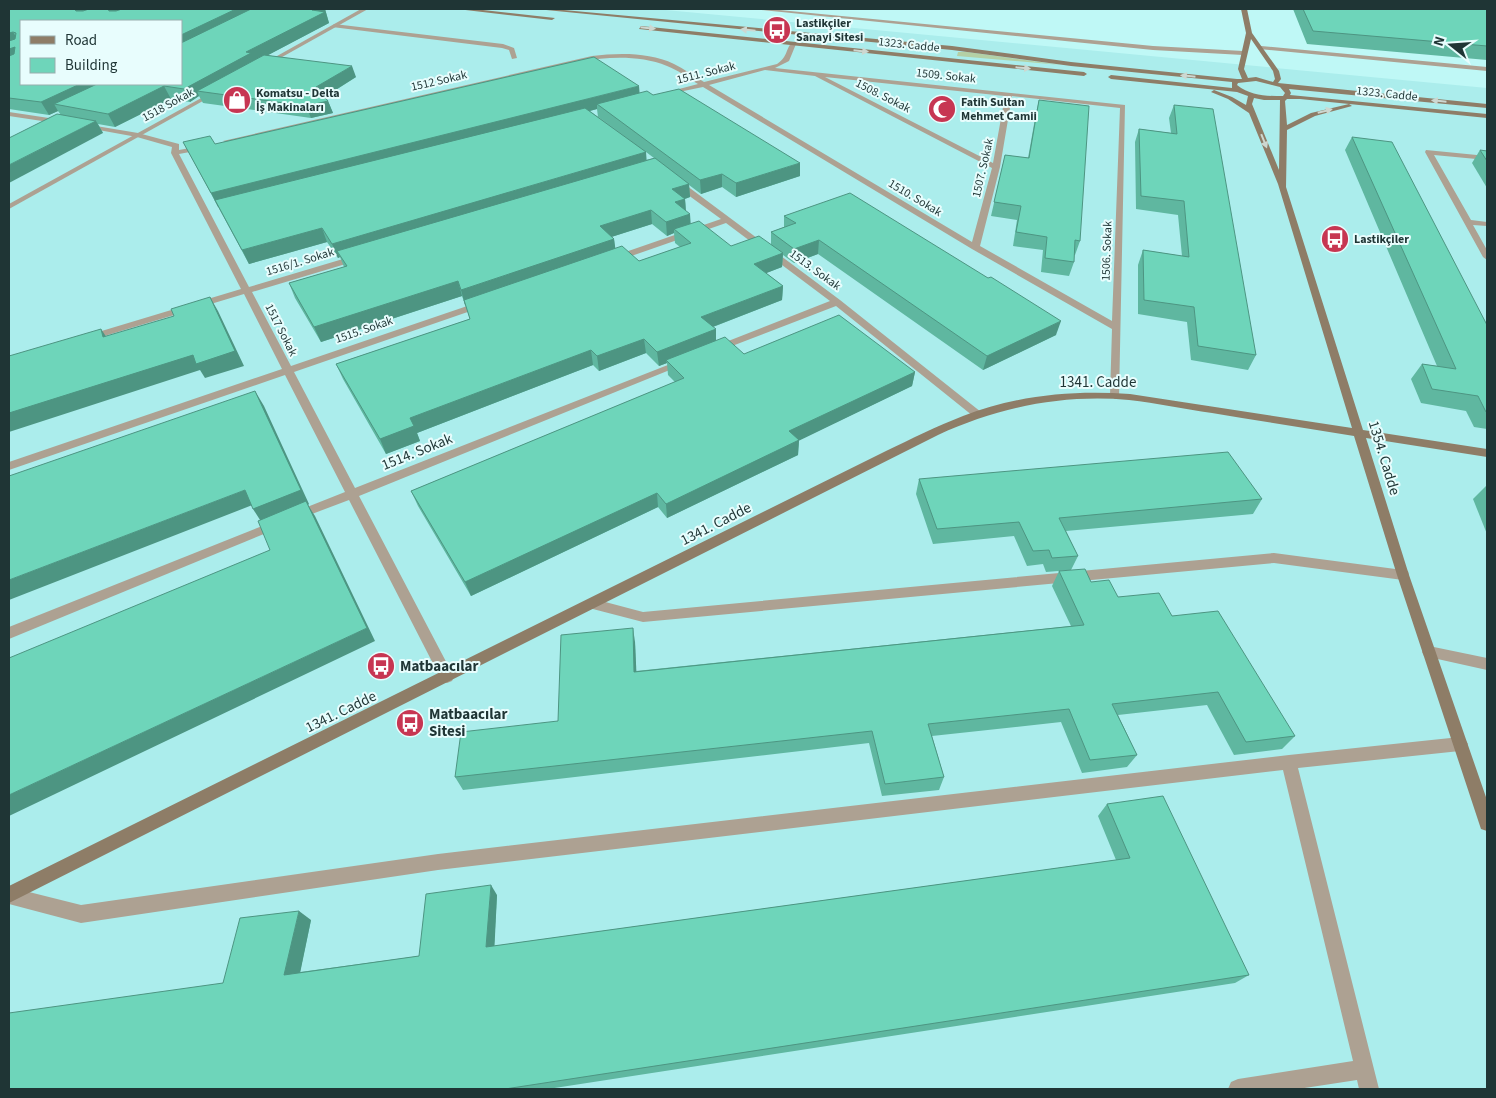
<svg xmlns="http://www.w3.org/2000/svg" width="1496" height="1098" viewBox="0 0 1496 1098" font-family="'Source Sans 3',sans-serif">
	<rect width="100%" height="100%" fill="#bff8f6"/>
	<path fill="#abedec" fill-rule="evenodd" d="M9,9H655L1487,88V1089H9ZM21,21H181V84H21Z"/>
	<path fill="#b4d0a5" d="M958,52H967L1061,65L957,56Z"/>
	<g fill="none" stroke-linecap="round" stroke-linejoin="round">
		<g fill="#ada192" fill-rule="evenodd">
			<path d="M752,9H769L1153,46L1243,51L1246,53L1243,55L1153,50Z"/>
			<path d="M334,24L503,44L514,48L517,58L512,59L509,50L502,48L332,27Z"/>
			<path d="M793,42L796,44L789,61L775,68L1125,105L1119,398L1115,399L1110,396L1112,329L972,249L703,87L664,95V93L698,84C688,78 678,70 667,66C640,55 609,57 581,61L227,143L223,141L592,56C618,53 649,52 674,64C684,69 694,76 704,82L777,64C789,56 785,48 793,42ZM765,70L815,76L992,168L972,242L709,85ZM825,77L1005,96L993,163ZM1012,96L1120,108L1112,321L980,246L1000,167Z"/>
			<path d="M1261,46L1487,67V71L1259,49Z"/>
			<path d="M9,112L62,120L65,122L62,124L9,116Z"/>
			<path d="M84,124L138,133L179,144V150L206,145V149L179,154L249,287L353,256H359V260L252,292L291,366L479,302H485V306L294,372L355,488L678,361H686L687,363L359,496L452,673L454,677L452,681L447,683L442,681L349,500L296,520L290,516L292,513L345,492L285,375L9,470V462L282,369L244,294L91,340H85V336L241,289L171,153L172,147L137,137L82,127L81,126Z"/>
			<path d="M1426,150L1487,156V160L1434,155L1471,220L1487,222V226L1473,225L1487,250V260L1483,257L1425,152Z"/>
			<path d="M673,180H679L840,300L981,412L982,414L981,416H973L836,306L719,351H713V347L830,301L726,223L617,261H611V257L721,219L673,184Z"/>
			<path d="M277,520L283,524L281,527L9,639V627Z"/>
			<path d="M1274,553L1403,570L1408,571L1409,575L1408,579L1403,580L1274,563L643,622L589,608L587,604L589,600L594,599L643,612Z"/>
			<path d="M1429,646L1487,658V670L1424,656L1422,652L1424,648Z"/>
			<path d="M1460,737L1465,739L1468,744L1465,749L1460,751L1298,768L1379,1089H1359L1357,1080L1298,1089H1228L1231,1082L1238,1079L1353,1061L1283,770L438,870L81,923L9,904V887L81,905L438,854L1289,755Z"/>
		</g>
		<g fill="#ada192" fill-rule="evenodd">
			<path d="M361,9H368L266,66L261,65Z"/>
			<path d="M214,91L219,92L9,209V204Z"/>
		</g>
		<g fill="#8e7d67" fill-rule="evenodd">
			<path d="M457,9H474L555,18L552,20Z"/>
			<path d="M536,9H553L952,46L1071,62L1237,79H1242L1238,69L1246,33L1241,9H1247L1252,33L1279,71L1281,79L1278,83L1487,104V108L1289,89L1291,93L1290,95L1487,114V118L1300,99H1287L1285,101L1287,125L1311,113L1349,104L1352,106L1315,116L1287,130L1286,187L1363,430L1487,449V457L1366,438L1409,575L1487,800V831L1481,829L1479,823L1397,575L1354,436C1307,428 1259,421 1212,413C1184,409 1157,403 1129,400C1063,394 998,407 938,435L9,903V886L886,451C911,439 937,426 963,416C1017,395 1073,390 1130,394L1352,428L1278,184L1249,113L1228,99L1211,92L1214,90L1232,97L1246,105L1248,96L1237,92L1111,79L1108,77L1111,75L1232,88V82L1071,66L952,50ZM1251,39L1273,71L1275,79L1273,82L1256,77L1248,78L1244,69ZM1256,81L1280,87L1285,93L1283,96C1266,96 1251,96 1237,85L1238,83ZM1254,98L1264,100H1280L1279,170L1252,104Z"/>
			<path d="M641,26L1084,72L1087,74L1084,76L639,29Z"/>
		</g>
	</g>
	<g fill="#5fb7a0" fill-rule="evenodd">
		<path d="M9,9H325L329,23L268,55L356,77L325,97L328,101L333,113L311,118L203,103L199,96L190,102L171,99L115,127L98,124L103,133L61,115L58,111L49,115L9,109ZM181,21V84H21Z"/>
		<path d="M1293,9H1487V60L1307,44Z"/>
		<path d="M639,93L653,95L800,176L736,197L722,187L701,194L689,185L690,197L685,199L686,211L690,224L731,246L771,244V232L784,227V216L1056,335L983,370L818,254L794,263L783,255L782,267L766,273L783,286L782,300L713,327L716,341L744,354L915,372L912,386L799,440L798,455L667,518L658,507L471,596L418,506L411,491L675,382L668,375L667,363L659,366L646,353L599,371L593,365L417,433L420,441L386,454L343,379L336,364L470,319L462,296L321,342L295,298L289,283L344,267L340,257L338,258L327,242L249,264L183,142L215,144ZM597,109L598,117L634,143L590,111ZM646,152L654,158L646,160ZM652,224L667,236L674,233L675,243L680,247L639,261L615,249L614,239L611,237Z"/>
		<path d="M1039,100L1080,241L1075,255H1074V262L1069,276L1041,272L1043,250L1013,246L1017,220L991,216L1005,155L1028,158L1036,113Z"/>
		<path d="M1174,105L1256,355L1248,370L1191,360L1187,322L1138,314V265L1143,250L1182,256L1178,215L1136,209L1135,142L1139,129L1171,133L1169,118Z"/>
		<path d="M1352,137L1487,325V429L1474,427L1466,411L1421,403L1411,379L1422,364L1437,366L1345,150Z"/>
		<path d="M1480,150L1487,151V188L1472,163Z"/>
		<path d="M919,479L1262,499L1253,514L1066,531L1078,556L1071,570L1046,572L1043,564L1027,566L1014,536L933,544L916,494Z"/>
		<path d="M1487,485V534L1473,499Z"/>
		<path d="M1059,571L1091,582L1118,597L1172,616L1295,736L1282,749L1234,755L1207,705L1118,715L1137,755L1127,767L1082,773L1061,722L932,736L944,777L939,790L882,796L869,743L463,790L455,777L558,721L635,642L636,671L1071,626L1052,586Z"/>
		<path d="M1107,804L1249,975L1235,983L548,1089H9L223,983L311,920L300,972L419,956L497,895L494,946L1116,860L1098,816Z"/>
	</g>
	<g fill="#4d9582">
		<path d="M74,9H140L80,20Z"/>
		<path d="M236,9H263L181,50V35Z"/>
		<path d="M315,9H325L329,23L255,62L197,91L199,96L190,102L184,89L246,52Z"/>
		<path d="M13,32L20,43L9,48V33Z"/>
		<path d="M15,47L21,57L9,63V49Z"/>
		<path d="M352,66L356,77L321,99L316,87Z"/>
		<path d="M80,84H113L54,104L58,111L49,115L41,102Z"/>
		<path d="M164,86L171,99L115,127L108,114Z"/>
		<path d="M639,86L640,98L597,104V109L218,207L211,193Z"/>
		<path d="M328,101L333,113L311,118L306,106Z"/>
		<path d="M96,121L103,133L9,183V165Z"/>
		<path d="M646,152L647,165L337,251L340,257L338,258L332,244Z"/>
		<path d="M800,163V176L736,197V183Z"/>
		<path d="M722,174V187L701,194L700,180Z"/>
		<path d="M689,184L690,197L673,203L672,189Z"/>
		<path d="M685,199L686,213L675,202Z"/>
		<path d="M651,210L652,224L602,240L600,226Z"/>
		<path d="M690,214L691,228L674,229V233L667,236L666,222Z"/>
		<path d="M322,228L327,242L249,264L242,250Z"/>
		<path d="M614,239L616,253L465,305L461,290Z"/>
		<path d="M819,240L818,254L794,263V249Z"/>
		<path d="M783,253L782,267L754,278V264Z"/>
		<path d="M458,281L462,296L321,342L314,327Z"/>
		<path d="M783,286L782,300L702,331L701,317Z"/>
		<path d="M210,297L218,311L244,366L205,378L200,370L9,432V413Z"/>
		<path d="M1061,321L1056,335L983,370L987,356Z"/>
		<path d="M101,329L111,344L103,337Z"/>
		<path d="M716,329V344L666,360L667,363L659,366L657,352Z"/>
		<path d="M644,339L646,353L599,371L597,356Z"/>
		<path d="M591,350L593,365L417,433L420,441L386,454L380,439L410,418Z"/>
		<path d="M915,372L912,386L788,446L789,431Z"/>
		<path d="M255,391L264,406L309,504L308,505L315,516L375,641L9,816V795L367,628L262,523L253,509Z"/>
		<path d="M799,440L798,455L667,518L666,504Z"/>
		<path d="M245,490L255,504L9,600V580Z"/>
		<path d="M657,493L658,507L471,596L465,582Z"/>
		<path d="M633,628L635,642L637,685L634,672Z"/>
		<path d="M491,885L497,895L494,956L486,947Z"/>
		<path d="M299,911L311,920L298,983L284,975Z"/>
	</g>
	<g fill="#6ed5ba" stroke="#4d9582">
		<path d="M9,9H74L76,11H83L89,9H108L109,11H116L122,9H236L181,35V21H21V84H80L41,102L9,98V56L14,54L15,47L9,49V41L15,39L16,33L13,32L9,33Z"/>
		<path d="M251,9H315L312,10L325,12L246,52L251,53L184,89L164,86L108,114L54,104L97,84H181V43Z"/>
		<path d="M1303,9H1487V46L1313,31Z"/>
		<path d="M264,55L352,66L316,87L328,101L306,106L197,91Z"/>
		<path d="M594,57L639,86L211,193L183,142L210,136L215,144Z"/>
		<path d="M679,89L800,163L736,183L722,174L700,180L597,104L647,91L653,95Z"/>
		<path d="M1039,100L1089,106L1080,241L1075,240L1074,262L1045,258L1047,237L1016,232L1021,206L994,202L1005,155L1029,158Z"/>
		<path d="M1174,105L1213,109L1256,355L1198,346L1194,307L1144,300L1143,250L1189,257L1184,201L1141,196L1139,129L1177,134Z"/>
		<path d="M585,108L646,152L332,244L322,228L242,250L215,200Z"/>
		<path d="M57,114L96,121L9,165V138Z"/>
		<path d="M1352,137L1392,142L1487,325V412H1486L1478,396L1432,389L1422,364L1456,369Z"/>
		<path d="M1480,150L1487,151V161Z"/>
		<path d="M655,158L689,184L672,189L685,199L675,202L690,214L666,222L651,210L600,226L614,239L461,290L458,281L314,327L289,283L347,266L337,251Z"/>
		<path d="M850,193L988,278L991,277L1061,321L987,356L819,240L794,249L771,232L796,223L784,216Z"/>
		<path d="M699,221L731,246L759,236L783,253L754,264L783,286L701,317L716,329L657,352L644,339L597,356L591,350L410,418L414,426L380,439L336,364L470,319L464,300L622,246L639,261L691,243L674,229Z"/>
		<path d="M210,297L235,351L196,364L193,355L9,413V356L101,329L103,337L174,316L171,309Z"/>
		<path d="M839,315L915,372L789,431L799,440L666,504L657,493L465,582L411,491L684,378L666,360L725,337L744,354Z"/>
		<path d="M255,391L301,490L253,509L245,490L9,580V476Z"/>
		<path d="M1228,452L1262,499L1059,518L1078,556L1052,558L1049,550L1033,551L1019,522L937,529L919,479Z"/>
		<path d="M306,501L367,628L9,795V658L270,550L258,521Z"/>
		<path d="M1085,569L1091,582L1109,580L1118,597L1159,593L1172,616L1218,611L1295,736L1246,742L1218,692L1112,704L1137,755L1090,760L1069,709L928,724L944,777L885,784L872,731L455,777L461,732L558,721L561,635L633,628L634,672L1084,625L1059,571Z"/>
		<path d="M1163,796L1249,975L505,1089H9V1013L223,983L240,918L299,911L284,975L419,956L426,894L491,885L486,947L1130,858L1107,804Z"/>
	</g>
	<defs><path id="oneway-solid" d="M-6-.8H1V-3.2L6.5 0L1 3.2V.8H-6Z" transform="scale(1.25)"/></defs>
	<g fill="#cdd7d0">
		<use href="#oneway-solid" transform="translate(648 28) rotate(6)"/>
		<use href="#oneway-solid" transform="translate(748 30) rotate(-174)"/>
		<use href="#oneway-solid" transform="translate(861 51) rotate(6)"/>
		<use href="#oneway-solid" transform="translate(1023 68) rotate(5)"/>
		<use href="#oneway-solid" transform="translate(1188 76) rotate(-174)"/>
		<use href="#oneway-solid" transform="translate(1439 101) rotate(-174)"/>
		<use href="#oneway-solid" transform="translate(1325 111) rotate(-14)"/>
		<use href="#oneway-solid" transform="translate(1264 141) rotate(68)"/>
	</g>
	<defs>
		<symbol id="bus-disc" viewBox="-11 -11 22 22"><circle r="9.5" fill="#c73652" stroke="#e8fdfd"/><path d="M-5-6H5V4H4V6H2V4H-2V6H-4V4H-5ZM-3.5-4V0h7V-4ZM-3.5 1.2v1.5H-2V1.2ZM2 1.2v1.5H3.5V1.2Z" fill="#fff"/></symbol>
		<symbol id="shop-disc" viewBox="-11 -11 22 22"><circle r="9.5" fill="#c73652" stroke="#e8fdfd"/><path d="M-5-2.5h2.3a2.7 3.5 0 0 1 5.4 0H5L5.5 6h-11ZM-1.5-2.5h3a1.5 2.3 0 0 0-3 0Z" fill="#fff"/></symbol>
		<symbol id="mosque-disc" viewBox="-11 -11 22 22"><circle r="9.5" fill="#c73652" stroke="#e8fdfd"/><path d="M3.5-4.9A6 6 0 1 0 3.5 4.9A5 5 0 1 1 3.5-4.9Z" fill="#fff"/></symbol>
	</defs>
	<g fill-rule="evenodd">
		<use href="#bus-disc" x="761" y="14" width="32" height="32"/>
		<use href="#shop-disc" x="221" y="84" width="32" height="32"/>
		<use href="#mosque-disc" x="926" y="93" width="32" height="32"/>
		<use href="#bus-disc" x="1319" y="223" width="32" height="32"/>
		<use href="#bus-disc" x="365" y="650" width="32" height="32"/>
		<use href="#bus-disc" x="394" y="707" width="32" height="32"/>
	</g>
	<g text-anchor="middle" dominant-baseline="central" stroke-width="4" stroke-linejoin="round" paint-order="stroke">
		<g font-size="12" font-weight="bold" fill="#1f3535" stroke="#e8fdfd" text-anchor="start">
			<text x="796" y="23">Lastikçiler<tspan x="796" dy="14">Sanayi Sitesi</tspan></text>
			<text x="256" y="93">Komatsu - Delta<tspan x="256" dy="14">İş Makinaları</tspan></text>
			<text x="961" y="102">Fatih Sultan<tspan x="961" dy="14">Mehmet Camii</tspan></text>
			<text x="1354" y="239">Lastikçiler</text>
		</g>
		<g font-size="12" fill="#1f3535" stroke="#e8fdfd">
			<text transform="translate(909 45) rotate(6)">1323. Cadde</text>
			<text transform="translate(706 73) rotate(-14)">1511. Sokak</text>
			<text transform="translate(946 76) rotate(6)">1509. Sokak</text>
			<text transform="translate(439 81) rotate(-13)">1512 Sokak</text>
			<text transform="translate(1387 94) rotate(6)">1323. Cadde</text>
			<text transform="translate(883 96) rotate(27)">1508. Sokak</text>
			<text transform="translate(168 105) rotate(-29)">1518 Sokak</text>
			<text transform="translate(983 168) rotate(-77)">1507. Sokak</text>
			<text transform="translate(915 198) rotate(31)">1510. Sokak</text>
			<text transform="translate(1107 251) rotate(-88)">1506. Sokak</text>
			<text transform="translate(300 262) rotate(-17)">1516/1. Sokak</text>
			<text transform="translate(815 270) rotate(36)">1513. Sokak</text>
			<text transform="translate(281 330) rotate(63)">1517 Sokak</text>
			<text transform="translate(364 330) rotate(-19)">1515. Sokak</text>
		</g>
		<g font-size="15" fill="#1f3535" stroke="#e8fdfd">
			<text x="1098" y="382">1341. Cadde</text>
			<text transform="translate(417 452) rotate(-22)">1514. Sokak</text>
			<text transform="translate(1384 458) rotate(73)">1354. Cadde</text>
			<text transform="translate(716 524) rotate(-27)">1341. Cadde</text>
			<text transform="translate(341 712) rotate(-26)">1341. Cadde</text>
		</g>
		<g font-size="15" font-weight="bold" fill="#1f3535" stroke="#e8fdfd" text-anchor="start">
			<text x="400" y="666">Matbaacılar</text>
			<text x="429" y="714">Matbaacılar<tspan x="429" dy="17">Sitesi</tspan></text>
		</g>
	</g>
	<rect width="1496" height="1098" fill="none" stroke="#1f3535" stroke-width="20"/>
	<rect x="20" y="20" width="162" height="65" fill="#e8fdfd" stroke="#98adad"/>
	<rect x="30" y="36" width="25" height="8" fill="#8e7d67" stroke="#98adad"/>
	<text x="65" y="45" font-size="15" fill="#1f3535">Road</text>
	<rect x="30" y="58" width="25" height="15" fill="#6ed5ba" stroke="#98adad"/>
	<text x="65" y="70" font-size="15" fill="#1f3535">Building</text>
	<g transform="translate(1451 45) rotate(287)" stroke="#e8fdfd" stroke-width="4" paint-order="stroke">
	<path d="M0-4L9 19L0 12L-9 19Z" fill="#1f3535"/>
	<text y="-8" font-size="14" font-weight="bold" text-anchor="middle" fill="#1f3535">N</text>
	</g>
</svg>
